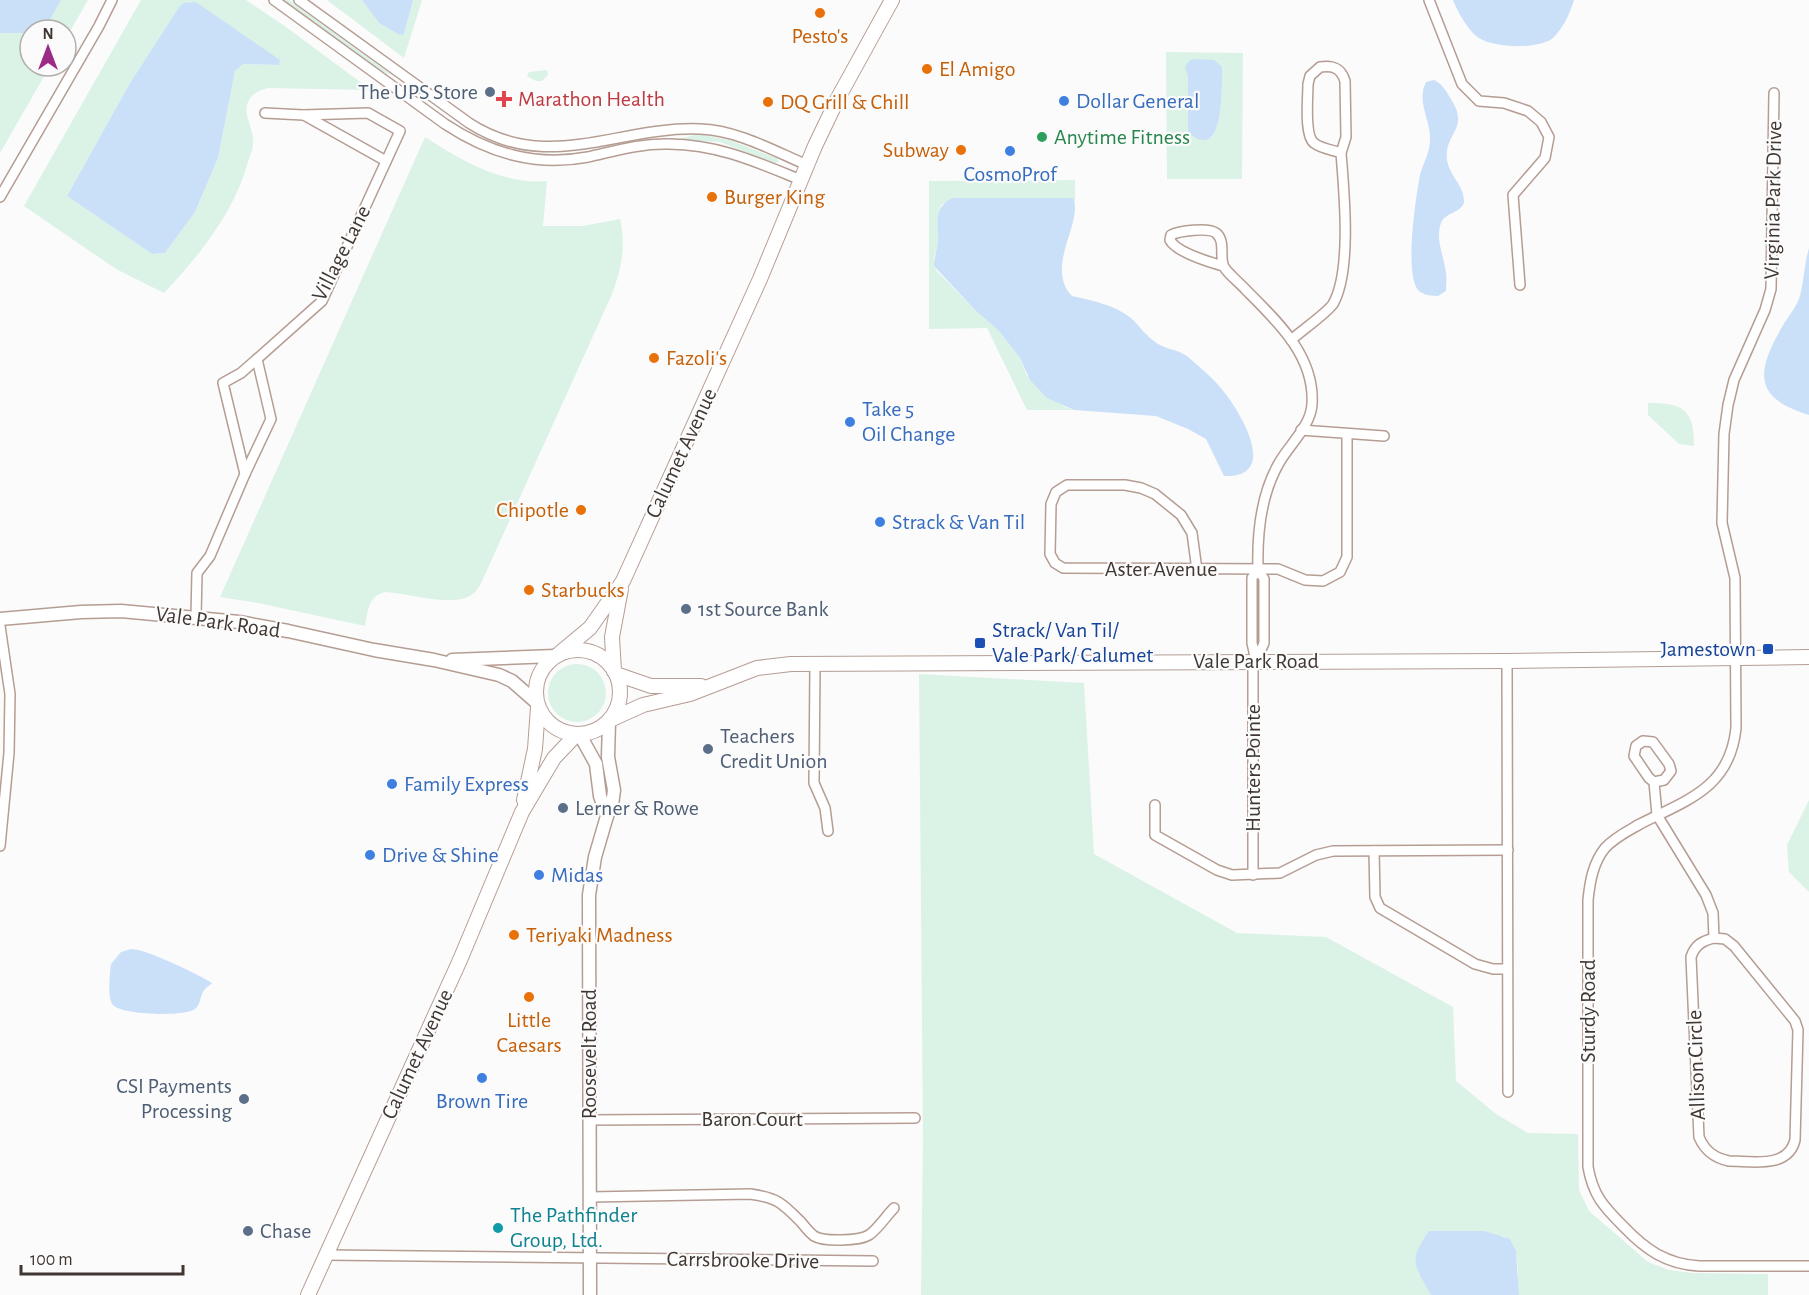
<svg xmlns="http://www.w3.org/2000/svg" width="1809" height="1295" viewBox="0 0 1809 1295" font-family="'Alegreya Sans',sans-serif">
	<rect width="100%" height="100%" fill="#fbfbfb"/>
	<g fill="#dbf2e7" fill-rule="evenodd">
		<path d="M61,0H88L66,38V30H43Z"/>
		<path d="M141,0H246L286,27L371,90L268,88C260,90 258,91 252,96C238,111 255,126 253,144C253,149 250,156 248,162C235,211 199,256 164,293L116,269L24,206ZM183,3L279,65L243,64L235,71L218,158L195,212L165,253L152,254L67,196L130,83Z"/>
		<path d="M281,0H289L297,6L392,75L377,70Z"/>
		<path d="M327,0H362L379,23L404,34L413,0H422L404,58Z"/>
		<path d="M8,32L30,33V66H50L0,153V33Z"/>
		<path d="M1166,52L1243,53L1242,179H1167ZM1222,67C1222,89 1223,118 1211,138L1188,106V76Z"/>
		<path d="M547,70L548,75L542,81H536L527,76L529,72Z"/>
		<path d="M698,134L729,140L777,158L779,162L774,163L720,142L664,140H676Z"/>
		<path d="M425,137C461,160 502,185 547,181L543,226H583L620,219C626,246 622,267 612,294L482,581C480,585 477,590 474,593C457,609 408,593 385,592C368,597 368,610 365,626L258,603L220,597Z"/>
		<path d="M1075,180V202L1072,198H952L941,205L938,214V244L934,257L936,270L975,310L999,331L1020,358L1027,376L1065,407L1074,410H1027L987,328L929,329V181Z"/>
		<path d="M1648,403C1683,403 1694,409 1694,446L1679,444L1648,415Z"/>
		<circle cx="577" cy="693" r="29"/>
		<path d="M919,674L1084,683L1094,854L1237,933L1326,937L1453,1007L1456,1081L1496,1114L1528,1133L1578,1134L1579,1190L1589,1211L1648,1262L1669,1270L1693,1273L1768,1274V1295H1519C1516,1276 1523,1246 1503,1236L1418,1272L1431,1295H921L923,1138Z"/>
		<path d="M1809,800V892L1789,872L1787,845Z"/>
	</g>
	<g fill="#cae0f8">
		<path d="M0,0H61L44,30H30V33H0Z"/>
		<path d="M362,0H413L404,34L400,35L379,23Z"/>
		<path d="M1453,0H1574C1570,13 1564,27 1554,37C1541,50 1494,48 1479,38C1469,32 1457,11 1453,0Z"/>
		<path d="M196,2L280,60L279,65L243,64L235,71L218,158L195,212L165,253L152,254L67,196L130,83L180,6L183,3Z"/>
		<path d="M1193,59L1214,60L1222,67C1222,81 1224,141 1204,140C1197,140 1192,136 1188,131V76L1185,68L1188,62Z"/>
		<path d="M1434,80C1442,84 1445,89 1449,96C1472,130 1444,131 1447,160C1449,175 1465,187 1464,202C1463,212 1444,213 1441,223C1435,240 1444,256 1446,273C1447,279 1446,285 1446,291L1438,296C1432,296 1425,295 1420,292C1403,279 1416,196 1420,175C1423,164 1430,152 1430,140C1431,120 1416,102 1426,82Z"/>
		<path d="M952,198H1073C1084,222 1044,267 1072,296C1093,301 1113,304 1131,318C1139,325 1145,335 1154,341C1163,349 1177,349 1187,356C1198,366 1211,376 1220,387C1239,409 1282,478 1224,476L1206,439L1188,429L1156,416L1074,410L1047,398L1030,380L1020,358L999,331L975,310L934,266C934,257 937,250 938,241C939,222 932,209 952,198Z"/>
		<path d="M1809,248V415C1753,398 1756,372 1782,327C1787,318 1795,309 1799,299C1804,283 1804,264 1809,248Z"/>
		<path d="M131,949C146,949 198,974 212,983C210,986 207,986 205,989C200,994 201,1005 195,1009C184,1017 122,1015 113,1005C107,998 110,973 111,964L121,952Z"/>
		<path d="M1429,1231H1484L1510,1239L1516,1251L1519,1295H1431C1414,1265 1408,1261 1429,1231Z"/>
	</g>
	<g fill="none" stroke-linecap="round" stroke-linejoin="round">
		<defs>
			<g id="minor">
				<path d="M274,0L445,124C489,153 535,167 588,157C615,151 641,143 669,144C720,145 754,161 801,180"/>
				<path d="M299,0L469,123C548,174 617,126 700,129C737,130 774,151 807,165"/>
				<path d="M1429,0L1462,84L1479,101L1504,103L1528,111L1541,122L1549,137L1545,158L1513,195L1520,285"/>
				<path d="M1774,93L1771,289L1765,310L1734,380L1728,405L1724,434L1722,523L1735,578L1736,728C1730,788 1687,800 1640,824C1628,831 1615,837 1605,848C1593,863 1590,881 1588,900V1167C1593,1195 1603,1206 1623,1226C1646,1250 1666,1264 1699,1266H1809"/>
				<path d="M304,115L386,161"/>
				<path d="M0,197L99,26L112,0"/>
				<path d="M1223,266C1209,262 1176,252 1170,240L1171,235C1179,231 1208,227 1216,233C1226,241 1219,257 1224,267C1229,275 1240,283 1246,290C1277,321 1315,356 1312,404C1311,426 1289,445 1279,463C1261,494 1257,534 1258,569"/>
				<path d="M1291,340C1301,331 1327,313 1333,304C1352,271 1344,191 1341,153C1333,150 1322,149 1314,143C1304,135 1308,98 1308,84L1310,76L1320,67C1333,65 1341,68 1345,81L1346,137L1341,153"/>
				<path d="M1301,430L1384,436"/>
				<path d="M245,474L223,383L241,373L257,359"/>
				<path d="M1258,569L1264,579V643L1256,661L1252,643V578Z"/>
				<path d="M1197,570L1192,533L1181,515L1155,494L1141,488L1125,485H1067L1056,492L1051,504L1050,554L1055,563L1063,568L1278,569L1305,580L1323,581L1340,572L1347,557V434"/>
				<path d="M196,617L197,573L210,556L245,474L271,419L257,359L322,301L400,131L368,113L303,115L265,113"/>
				<path d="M0,626L10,694L9,753L0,846"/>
				<path d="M1507,661L1508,1092"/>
				<path d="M815,664L814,783L825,808L828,831"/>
				<path d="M1654,782L1664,780L1671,771L1669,764L1653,742L1643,741L1636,746L1634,756L1649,778L1654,782L1657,815L1706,895L1713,913L1714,938"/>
				<path d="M1155,805V835L1217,870L1232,875L1280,873L1316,855L1333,851L1508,850"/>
				<path d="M1374,851L1375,897L1380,908L1475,964L1493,969H1507"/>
				<path d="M1253,875V661"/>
				<path d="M1714,938L1725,939L1734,946L1795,1021L1798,1030L1795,1140C1788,1169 1752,1161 1729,1161C1714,1158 1705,1151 1699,1137L1691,957C1695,945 1702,941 1714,938Z"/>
				<path d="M589,1120L915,1118"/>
				<path d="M590,1197L750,1194C778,1198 782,1203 801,1222C805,1227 809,1232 814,1236C824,1242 859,1241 869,1235C878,1229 886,1216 894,1208"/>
				<path d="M326,1255L873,1261"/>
			</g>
			<g id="tertiary">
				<path d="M0,619L81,612L121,611L239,622L288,631L374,650L434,660L499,675L512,681L536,702"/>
				<path d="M452,660L555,656"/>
				<path d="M580,735L596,764L600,796L607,816"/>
				<path d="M590,1295L589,895L595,857L607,816L612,805L614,790L608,757L609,722"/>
			</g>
			<g id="secondary">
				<circle cx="578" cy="692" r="42"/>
				<path d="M560,653L590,628L623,581L760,279L815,146L838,98L892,0"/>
				<path d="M614,671L612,637L621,589"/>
				<path d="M616,674L651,686H701"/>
				<path d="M612,719L643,705L690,694L757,668L791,664L1507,661L1809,657"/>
				<path d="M524,800L535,749L538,707"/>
				<path d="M308,1295L460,960L522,812L554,758L576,735"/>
			</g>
		</defs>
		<use href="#minor" stroke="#b59d93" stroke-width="12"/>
		<use href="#tertiary" stroke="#b59d93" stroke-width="15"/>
		<use href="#secondary" stroke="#b59d93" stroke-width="16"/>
		<use href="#minor" stroke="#fff" stroke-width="9"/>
		<use href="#tertiary" stroke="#fff" stroke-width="12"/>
		<use href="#secondary" stroke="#fff" stroke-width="14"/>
	</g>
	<g fill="#e8710a" stroke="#fbfbfb" stroke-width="2">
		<circle cx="820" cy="13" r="6"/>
		<circle cx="927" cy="69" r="6"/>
		<circle cx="768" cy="102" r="6"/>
		<circle cx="961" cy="150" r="6"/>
		<circle cx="712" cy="197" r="6"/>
		<circle cx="654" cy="358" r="6"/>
		<circle cx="581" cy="510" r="6"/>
		<circle cx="529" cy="590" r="6"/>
		<circle cx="514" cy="935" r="6"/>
		<circle cx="529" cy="997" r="6"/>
	</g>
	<g fill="#5c6f8a" stroke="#fbfbfb" stroke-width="2">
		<circle cx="490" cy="92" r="6"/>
		<circle cx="686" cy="609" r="6"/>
		<circle cx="708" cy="749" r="6"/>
		<circle cx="563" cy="808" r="6"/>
		<circle cx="244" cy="1099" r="6"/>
		<circle cx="248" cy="1231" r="6"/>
	</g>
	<path fill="#e0444e" stroke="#fbfbfb" stroke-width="2" d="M501 90h6v6h6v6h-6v6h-6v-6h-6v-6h6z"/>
	<g fill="#3f7fe0" stroke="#fbfbfb" stroke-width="2">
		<circle cx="1064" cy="101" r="6"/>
		<circle cx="1010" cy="151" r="6"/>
		<circle cx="850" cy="422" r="6"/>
		<circle cx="880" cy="522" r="6"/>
		<circle cx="392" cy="784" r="6"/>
		<circle cx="370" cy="855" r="6"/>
		<circle cx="539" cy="875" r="6"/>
		<circle cx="482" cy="1078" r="6"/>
	</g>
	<circle fill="#2e9e5b" stroke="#fbfbfb" stroke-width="2" cx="1042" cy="137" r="6"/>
	<g fill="#1a4fb4" stroke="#fbfbfb" stroke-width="2">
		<rect x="974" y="637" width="12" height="12" rx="3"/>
		<rect x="1762" y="643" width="12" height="12" rx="3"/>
	</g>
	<circle fill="#0f9aa8" stroke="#fbfbfb" stroke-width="2" cx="498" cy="1228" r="6"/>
	<g text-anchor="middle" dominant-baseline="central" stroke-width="4.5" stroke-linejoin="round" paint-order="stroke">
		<g font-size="22" fill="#c56008" stroke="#fbfbfb" text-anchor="start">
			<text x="820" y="36" text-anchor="middle">Pesto's</text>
			<text x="939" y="69">El Amigo</text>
			<text x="780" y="102">DQ Grill &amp; Chill</text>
			<text x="949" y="150" text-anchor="end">Subway</text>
			<text x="724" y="197">Burger King</text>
			<text x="666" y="358">Fazoli's</text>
			<text x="569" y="510" text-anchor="end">Chipotle</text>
			<text x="541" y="590">Starbucks</text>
			<text x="526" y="935">Teriyaki Madness</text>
			<text x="529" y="1020" text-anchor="middle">Little<tspan x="529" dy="25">Caesars</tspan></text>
		</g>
		<g font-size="22" fill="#4e5e75" stroke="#fbfbfb" text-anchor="start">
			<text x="478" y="92" text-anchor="end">The UPS Store</text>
			<text x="698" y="609">1st Source Bank</text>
			<text x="720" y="736">Teachers<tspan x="720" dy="25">Credit Union</tspan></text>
			<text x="575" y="808">Lerner &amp; Rowe</text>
			<text x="232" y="1086" text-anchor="end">CSI Payments<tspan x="232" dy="25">Processing</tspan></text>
			<text x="260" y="1231">Chase</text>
		</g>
		<g font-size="22" fill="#be3a42" stroke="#fbfbfb" text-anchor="start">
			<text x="518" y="99">Marathon Health</text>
		</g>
		<g font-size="22" fill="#366cbe" stroke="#fbfbfb" text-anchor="start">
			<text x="1076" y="101">Dollar General</text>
			<text x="1010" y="174" text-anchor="middle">CosmoProf</text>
			<text x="862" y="409">Take 5<tspan x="862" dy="25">Oil Change</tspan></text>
			<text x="892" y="522">Strack &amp; Van Til</text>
			<text x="404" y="784">Family Express</text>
			<text x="382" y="855">Drive &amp; Shine</text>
			<text x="551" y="875">Midas</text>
			<text x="482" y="1101" text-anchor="middle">Brown Tire</text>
		</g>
		<g font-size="22" fill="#27864d" stroke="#fbfbfb" text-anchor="start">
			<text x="1054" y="137">Anytime Fitness</text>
		</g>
		<g font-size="22" fill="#413732" stroke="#fbfbfb">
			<text transform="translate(1773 200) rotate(-89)">Virginia Park Drive</text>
			<text transform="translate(341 253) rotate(-63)">Village Lane</text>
			<text transform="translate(681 453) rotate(-65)">Calumet Avenue</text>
			<text x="1161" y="569">Aster Avenue</text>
			<text transform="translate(218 622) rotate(8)">Vale Park Road</text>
			<text x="1256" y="661">Vale Park Road</text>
			<text transform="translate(1253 768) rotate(-90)">Hunters Pointe</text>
			<text transform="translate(1588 1011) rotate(-90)">Sturdy Road</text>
			<text transform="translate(417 1054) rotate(-65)">Calumet Avenue</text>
			<text transform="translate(589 1054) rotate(-90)">Roosevelt Road</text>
			<text transform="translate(1696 1065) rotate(-92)">Allison Circle</text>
			<text x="752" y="1119">Baron Court</text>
			<text transform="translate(743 1260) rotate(1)">Carrsbrooke Drive</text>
		</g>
		<g font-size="22" fill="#164399" stroke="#fbfbfb" text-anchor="start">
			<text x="992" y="630">Strack/ Van Til/<tspan x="992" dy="25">Vale Park/ Calumet</tspan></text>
			<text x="1756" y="649" text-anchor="end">Jamestown</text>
		</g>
		<g font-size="22" fill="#0d838f" stroke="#fbfbfb" text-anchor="start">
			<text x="510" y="1215">The Pathfinder<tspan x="510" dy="25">Group, Ltd.</tspan></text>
		</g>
	</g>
	<g transform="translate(48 48)"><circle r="28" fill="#fbfbfb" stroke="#b1adab" stroke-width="1.5"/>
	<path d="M0-4.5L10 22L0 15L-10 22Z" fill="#9c2a87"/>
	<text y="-9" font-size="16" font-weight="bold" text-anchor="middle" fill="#413732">N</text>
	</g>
	<path d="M21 1265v9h162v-9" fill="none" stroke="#413732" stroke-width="3"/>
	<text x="30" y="1265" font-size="18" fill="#413732" stroke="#fbfbfb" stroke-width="4.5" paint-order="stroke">100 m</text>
</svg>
